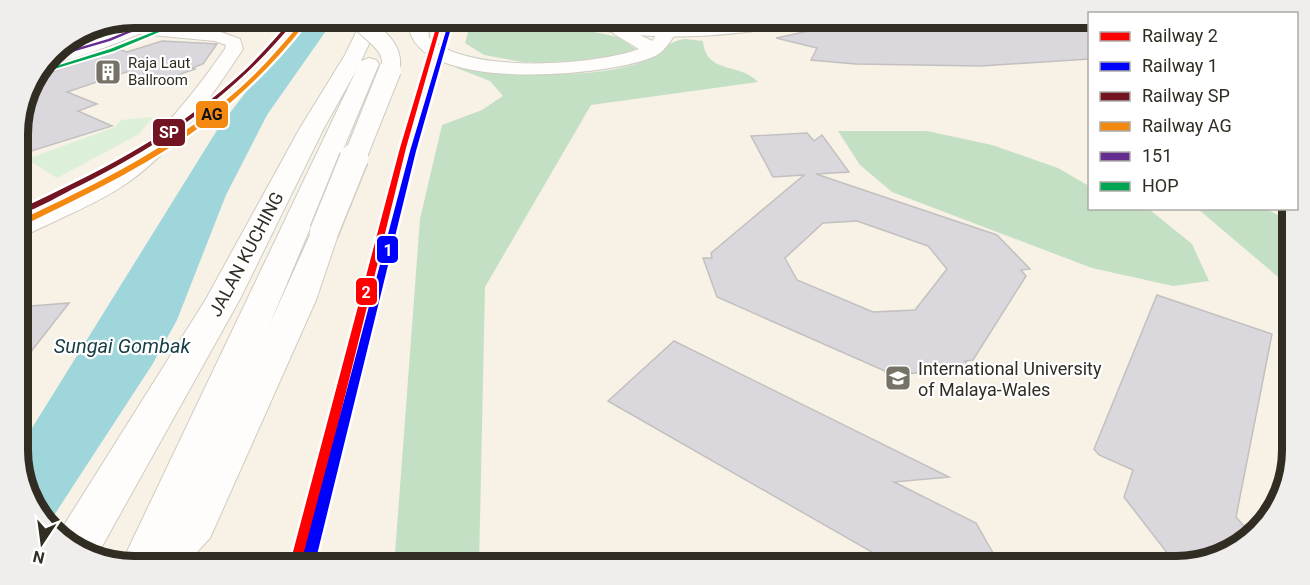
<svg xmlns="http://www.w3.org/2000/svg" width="1310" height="585" viewBox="0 0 1310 585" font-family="Roboto,sans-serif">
	<rect width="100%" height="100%" fill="#f7f1e6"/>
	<path fill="#dcefd8" d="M153,117L139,134L57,178L27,159L115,127L121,120Z"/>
	<g fill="#c4e0c4">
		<path d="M472,18H550L566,26L618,37L636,49L615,58L560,64L522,62L484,55L465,43Z"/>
		<path d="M685,39L703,41C706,75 740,62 758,82L591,105L485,287L479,567H394L420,219L442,125L482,110L503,96L490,81L454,67C512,72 576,81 633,65C653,60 665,41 685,39Z"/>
		<path d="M838,131H927L992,145L1058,168L1089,186L1090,208L1150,210L1192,244L1209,281L1173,286L1092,268L892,192L860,165Z"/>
		<path d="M1198,209H1267L1291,222V288Z"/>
	</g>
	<path fill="#9ed6dc" d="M303,18H335L267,115L226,195L177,320L152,365L47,526L42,522L19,466V449L219,127Z"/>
	<g fill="#dad7dd" stroke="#c3c0c0" stroke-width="1.5" fill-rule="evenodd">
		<path d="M193,18H236L226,32L195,27Z"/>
		<path d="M923,18L936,27L1050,18H1089V59L981,66L856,64L811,60L817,48L776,38L842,24Z"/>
		<path d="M162,41L217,44L203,64L192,68L195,69L158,82L126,72L67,92L97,104L78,111L112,126L28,152L18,147V126L30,82L35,77L121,50L127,52Z"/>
		<path d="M807,133L814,141L822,135L849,172L816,174L997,235L1030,269L1021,270L1026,276L973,360L965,361L970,368L894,375L717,297L703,258H712L711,253L804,175L773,177L751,136ZM857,221L928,246L947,269L915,310L873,312L797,280L785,258L823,223Z"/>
		<path d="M1157,295L1272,334L1236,517L1251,534L1241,547L1183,567H1178L1124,497L1133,470L1099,455L1094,449Z"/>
		<path d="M69,303L19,367V307Z"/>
		<path d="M674,341L949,477L894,482L976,523L1001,567H898L608,401Z"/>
	</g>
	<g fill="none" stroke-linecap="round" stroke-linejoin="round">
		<defs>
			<path id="minor" d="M136,25L218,31L240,39L243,49C212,96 176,148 130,181C99,203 62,217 28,234L19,236L18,218C50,203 84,190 113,170C158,140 194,93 225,49L226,45L215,41L130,33L128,30L130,27Z"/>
			<path id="tertiary" d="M563,18C596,18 627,26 660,27C698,28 736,21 774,18C790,17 805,18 821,18L818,22L812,23C725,36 653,46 566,22Z"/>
			<path id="secondary" d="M148,18H172L169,22C146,31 66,66 45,63L55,50L103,36Z"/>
			<g id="trunk">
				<path d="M363,18H381L361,61L369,58L376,60L379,64L269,326L314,226L324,223L334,226L339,232L316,300L210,538L183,567H134L121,564L357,69L324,128L240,299L95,559L89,558L59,533L206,299L300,128L345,55Z"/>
				<path d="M409,18H427L429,38C468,74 592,66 639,49L614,34L611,30L614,26L620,25L652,41L661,28H673L676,32C671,41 665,51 655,56C612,77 401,96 409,18Z"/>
			</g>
		</defs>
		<use href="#minor" stroke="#d0ccc2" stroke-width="2"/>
		<use href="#tertiary" stroke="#d0ccc2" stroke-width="2"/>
		<use href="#secondary" stroke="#d0ccc2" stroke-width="2"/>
		<use href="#trunk" stroke="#d0ccc2" stroke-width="2"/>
		<use href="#minor" fill="#fefdfb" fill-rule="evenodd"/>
		<use href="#tertiary" fill="#fefdfb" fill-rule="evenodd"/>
		<use href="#secondary" fill="#fefdfb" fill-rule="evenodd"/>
		<use href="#trunk" fill="#fefdfb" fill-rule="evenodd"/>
		<defs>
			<path id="trunk-bridge-far2" d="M357,18C371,35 397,45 390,71"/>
			<path id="trunk-bridge-far1" d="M354,160L390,70"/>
			<path id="trunk-bridge" d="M324,232L354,158"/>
		</defs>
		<use href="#trunk-bridge-far2" stroke="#d0ccc2" stroke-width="20" stroke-linecap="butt"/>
		<use href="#trunk-bridge-far1" stroke="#d0ccc2" stroke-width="24" stroke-linecap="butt"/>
		<use href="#trunk-bridge" stroke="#d0ccc2" stroke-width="31" stroke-linecap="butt"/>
		<use href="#trunk-bridge-far2" stroke="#fefdfb" stroke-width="18"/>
		<use href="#trunk-bridge-far1" stroke="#fefdfb" stroke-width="22"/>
		<use href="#trunk-bridge" stroke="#fefdfb" stroke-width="28"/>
		<defs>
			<path id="bus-1" d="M160,18H165L110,41L48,59L50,56L108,39Z"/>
			<path id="bus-2" d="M166,27L169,28L114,51L54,69L50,68L110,49Z"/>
		</defs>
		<use href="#bus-1" stroke="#fff" stroke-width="4"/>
		<use href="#bus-2" stroke="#fff" stroke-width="4"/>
		<use href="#bus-1" fill="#662d91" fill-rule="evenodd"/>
		<use href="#bus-2" fill="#00a651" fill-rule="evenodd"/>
		<defs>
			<path id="rail-1" d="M439,18H443L406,148L303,567H289L400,148Z"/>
			<path id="rail-2" d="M451,20L453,21L416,151L314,567H300L410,151L449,21Z"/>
			<path id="rail-3" d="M293,18H297C237,93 166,142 81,185C60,195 40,208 18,215V210C94,174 170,137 233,81C255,62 274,40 293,18Z"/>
			<path id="rail-4" d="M301,23L305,24C278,59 247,90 212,118C155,162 90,193 26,224H20L19,222L20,220C97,184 174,146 239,89C262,69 281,46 301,23Z"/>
		</defs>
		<use href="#rail-1" stroke="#fff" stroke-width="5"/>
		<use href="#rail-2" stroke="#fff" stroke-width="5"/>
		<use href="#rail-3" stroke="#fff" stroke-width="5"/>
		<use href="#rail-4" stroke="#fff" stroke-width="5"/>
		<use href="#rail-1" fill="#f00" fill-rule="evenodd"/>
		<use href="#rail-2" fill="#00f" fill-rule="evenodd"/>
		<use href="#rail-3" fill="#721422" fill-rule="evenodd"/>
		<use href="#rail-4" fill="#f48911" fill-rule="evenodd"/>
	</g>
	<defs>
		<symbol id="building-square" viewBox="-11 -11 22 22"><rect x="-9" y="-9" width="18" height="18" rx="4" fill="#777267" stroke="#fff"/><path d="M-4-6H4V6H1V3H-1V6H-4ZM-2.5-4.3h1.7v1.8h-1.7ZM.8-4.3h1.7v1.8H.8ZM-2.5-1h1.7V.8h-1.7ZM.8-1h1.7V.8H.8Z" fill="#fff"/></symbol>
		<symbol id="university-square" viewBox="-11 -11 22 22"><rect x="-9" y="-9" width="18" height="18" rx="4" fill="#777267" stroke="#fff"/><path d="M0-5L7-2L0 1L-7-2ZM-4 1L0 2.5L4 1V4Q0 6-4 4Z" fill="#fff"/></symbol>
	</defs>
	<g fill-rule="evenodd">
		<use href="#building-square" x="93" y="57" width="30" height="30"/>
		<use href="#university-square" x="883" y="363" width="30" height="30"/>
	</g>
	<g text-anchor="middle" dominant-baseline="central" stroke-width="4.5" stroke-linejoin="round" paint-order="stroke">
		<g font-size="15" fill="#322d23" stroke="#fff" text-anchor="start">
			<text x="128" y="63">Raja Laut<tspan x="128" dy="17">Ballroom</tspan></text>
		</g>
		<g font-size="18" fill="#322d23" stroke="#fff">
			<text transform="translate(246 254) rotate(-62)">JALAN KUCHING</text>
		</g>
		<g font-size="18" fill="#322d23" stroke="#fff" text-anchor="start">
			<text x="918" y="368">International University<tspan x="918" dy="21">of Malaya-Wales</tspan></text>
		</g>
		<g font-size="20" font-style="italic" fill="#183f45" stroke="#fff">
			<text x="122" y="346">Sungai Gombak</text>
		</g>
	</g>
	<path d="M0 0H1310V585H0ZM134 28H1176A106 106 0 0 1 1282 134V450A106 106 0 0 1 1176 556H134A106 106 0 0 1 28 450V134A106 106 0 0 1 134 28Z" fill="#efeeed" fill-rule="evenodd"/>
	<path fill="none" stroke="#322d23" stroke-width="8" d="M134 28H1176A106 106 0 0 1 1282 134V450A106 106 0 0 1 1176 556H134A106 106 0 0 1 28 450V134A106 106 0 0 1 134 28Z"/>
	<g stroke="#fff" stroke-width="2">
		<rect x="195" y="100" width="34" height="29" rx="6" fill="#f48911"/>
		<rect x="152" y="118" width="34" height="29" rx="6" fill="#721422"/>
		<rect x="376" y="235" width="23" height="29" rx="6" fill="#00f"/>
		<rect x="355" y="277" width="23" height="29" rx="6" fill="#f00"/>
	</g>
	<g font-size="16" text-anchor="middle" font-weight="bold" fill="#fff">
		<text x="169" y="138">SP</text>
		<text x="388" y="256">1</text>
		<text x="366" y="298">2</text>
	</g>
	<g font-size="16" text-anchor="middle" font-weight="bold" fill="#111">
		<text x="212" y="120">AG</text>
	</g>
	<rect x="1088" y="12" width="210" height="198" fill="#ffffff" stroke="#adaba7" stroke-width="1.5"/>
	<rect x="1100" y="32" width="30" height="9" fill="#ff0000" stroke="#adaba7" stroke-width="1.5"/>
	<text x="1142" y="42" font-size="18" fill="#322d23">Railway 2</text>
	<rect x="1100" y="62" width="30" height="9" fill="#0000ff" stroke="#adaba7" stroke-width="1.5"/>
	<text x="1142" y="72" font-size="18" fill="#322d23">Railway 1</text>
	<rect x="1100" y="92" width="30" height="9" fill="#721422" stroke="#adaba7" stroke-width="1.5"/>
	<text x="1142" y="102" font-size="18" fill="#322d23">Railway SP</text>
	<rect x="1100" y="122" width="30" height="9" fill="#f48911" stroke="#adaba7" stroke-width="1.5"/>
	<text x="1142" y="132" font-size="18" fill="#322d23">Railway AG</text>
	<rect x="1100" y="152" width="30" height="9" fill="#662d91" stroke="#adaba7" stroke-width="1.5"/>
	<text x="1142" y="162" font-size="18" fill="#322d23">151</text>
	<rect x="1100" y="182" width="30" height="9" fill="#00a651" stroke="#adaba7" stroke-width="1.5"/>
	<text x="1142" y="192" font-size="18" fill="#322d23">HOP</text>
	<g transform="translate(42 543) rotate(193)" stroke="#ffffff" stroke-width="4.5" paint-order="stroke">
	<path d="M0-4.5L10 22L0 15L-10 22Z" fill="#322d23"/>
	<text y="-9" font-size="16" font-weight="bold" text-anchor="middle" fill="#322d23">N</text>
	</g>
</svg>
